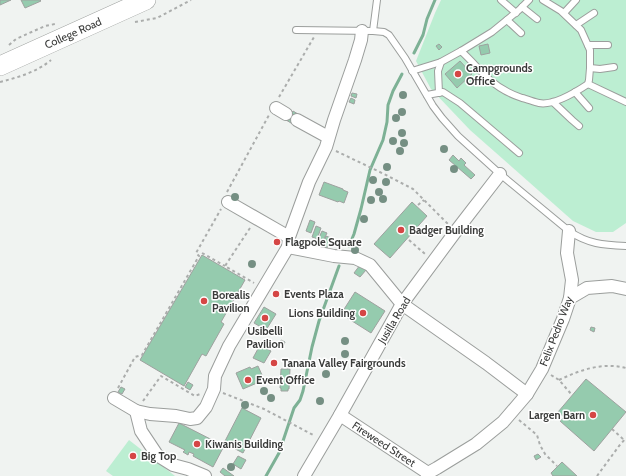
<svg xmlns="http://www.w3.org/2000/svg" width="626" height="476" viewBox="0 0 626 476" font-family="Cabin,sans-serif">
	<rect width="100%" height="100%" fill="#f0f3f1"/>
	<g fill="#bceed2">
		<path d="M441,0H626V223L613,232H596L573,221L470,130L431,89L416,61L435,13Z"/>
		<path d="M129,440L175,476H113L106,471Z"/>
	</g>
	<g fill="none" stroke-linecap="round" stroke-linejoin="round">
		<g stroke="#7db195" stroke-width="3">
			<path d="M414,53L423,35L427,19L435,0"/>
			<path d="M349,246L354,234L361,209L370,170L383,140L387,122L388,105L393,91L402,74"/>
			<path d="M266,476L279,453L294,408L300,400L303,391L312,347L319,321L339,266"/>
		</g>
	</g>
	<g fill="#95cbae" stroke="#9ea19f">
		<path d="M0,0H11L0,5Z"/>
		<path d="M21,0H40L41,1L25,8Z"/>
		<path d="M439,44L442,47L439,50L436,46Z"/>
		<path d="M488,44L490,53L481,55L479,46Z"/>
		<path d="M460,61L472,74L457,88L445,74Z"/>
		<path d="M352,93L357,94L356,98L351,96Z"/>
		<path d="M351,98L355,100L354,104L349,102Z"/>
		<path d="M293,111L298,114L291,123L286,120Z"/>
		<path d="M453,155L459,161L461,158L466,163L464,165L475,175L471,179L449,160Z"/>
		<path d="M324,182L343,189V190L348,192L344,203L339,201L338,202L319,195Z"/>
		<path d="M412,202L427,216L390,258L374,244Z"/>
		<path d="M310,220L315,222L311,233L306,231Z"/>
		<path d="M316,226L321,228L317,239L312,237Z"/>
		<path d="M322,231L327,233L322,243L317,242Z"/>
		<path d="M326,236L331,238L327,248L322,246Z"/>
		<path d="M202,255L245,280L221,322L224,324L206,356L202,354L184,386L140,360Z"/>
		<path d="M360,265L366,270L360,277L354,273Z"/>
		<path d="M355,292L385,311L371,333L341,314Z"/>
		<path d="M264,307L276,314L266,330L254,323Z"/>
		<path d="M591,327L595,328L594,332L590,330Z"/>
		<path d="M281,340L285,342L283,347L279,345Z"/>
		<path d="M260,345L271,351L264,363L253,358Z"/>
		<path d="M258,366L262,375L255,378L257,383L243,389L236,373L250,367L251,369Z"/>
		<path d="M281,369H290L289,389H288V391H281V388H280Z"/>
		<path d="M586,379L626,412L594,451L560,421L564,417L558,412Z"/>
		<path d="M188,382L193,385L190,390L185,387Z"/>
		<path d="M121,387L125,389L122,394L118,392Z"/>
		<path d="M242,408L261,418L243,453L224,443Z"/>
		<path d="M179,423L224,446L213,467L193,456L194,454L189,452L188,455L183,452L185,450L169,442Z"/>
		<path d="M538,454L541,457L536,460L534,456Z"/>
		<path d="M238,456L246,460L241,469L233,464Z"/>
		<path d="M562,462L577,476H553L551,473Z"/>
		<path d="M223,468L234,476H225L220,472Z"/>
	</g>
	<g fill="none" stroke-linecap="round" stroke-linejoin="round">
		<defs>
			<g id="lane">
				<path d="M501,0L516,13"/>
				<path d="M522,7L537,19"/>
				<path d="M564,13L576,0"/>
				<path d="M507,20L521,33"/>
				<path d="M576,25L594,13"/>
				<path d="M296,30L373,31L384,32L389,35L405,58L433,106L442,118L458,136L500,174L569,231C588,244 603,245 626,246"/>
				<path d="M373,31L377,0"/>
				<path d="M588,45H608"/>
				<path d="M461,51C471,60 480,71 490,80C499,88 510,94 522,98C527,99 534,102 539,103C554,106 576,92 588,84L589,80L590,68V50L581,30L561,11L543,0"/>
				<path d="M590,68L600,69L614,67"/>
				<path d="M412,71L441,62L461,51L492,32L519,10L529,0"/>
				<path d="M588,84L626,102"/>
				<path d="M575,92L589,108"/>
				<path d="M439,93L438,71L441,62"/>
				<path d="M427,95L443,92L460,103L519,153"/>
				<path d="M553,102L572,120L579,126"/>
			</g>
			<g id="street">
				<path d="M276,108L286,114"/>
				<path d="M297,120L328,137"/>
				<path d="M289,237L309,182L326,147L334,120L355,60L361,40L362,31"/>
				<path d="M288,247L334,256L355,258L370,265L402,304L486,363L527,394"/>
				<path d="M570,298L587,288L612,286L626,289"/>
				<path d="M114,398L136,411L150,414L176,416L190,419L197,418L206,407L214,389L215,376L229,346L288,247L289,237L228,202"/>
				<path d="M136,411L141,431L157,455L173,465L188,469L205,476"/>
				<path d="M340,415L428,473"/>
				<path d="M304,476L340,415L402,304L456,231L500,174"/>
				<path d="M427,476L428,473L437,468L476,444L503,422L527,394L542,369L563,319L570,298L572,280L567,253L569,231"/>
			</g>
			<path id="primary" d="M0,66L146,0"/>
		</defs>
		<use href="#lane" stroke="#9b9e9c" stroke-width="8"/>
		<use href="#street" stroke="#9b9e9c" stroke-width="14"/>
		<use href="#primary" stroke="#9b9e9c" stroke-width="20"/>
		<g stroke="#abadac" stroke-width="2" stroke-dasharray="3 3" stroke-linecap="butt">
			<path d="M135,22L157,18L191,0"/>
			<path d="M9,45L16,39L45,26L55,24"/>
			<path d="M0,82C19,77 37,72 51,60"/>
			<path d="M279,97L314,37"/>
			<path d="M336,151L384,174L413,189L448,224"/>
			<path d="M227,192L269,115"/>
			<path d="M418,205L424,200"/>
			<path d="M250,228L225,266L254,283"/>
			<path d="M409,240L425,254"/>
			<path d="M202,253L225,266"/>
			<path d="M551,375L559,380L572,395"/>
			<path d="M559,380C580,370 602,362 626,368"/>
			<path d="M118,388L135,357L142,355L199,256L196,253L221,209"/>
			<path d="M223,393L264,409L315,436"/>
			<path d="M143,401L161,376L195,396L200,394"/>
			<path d="M519,420L537,435L540,445L545,454L557,466"/>
			<path d="M612,429L624,440"/>
			<path d="M597,476L619,446L626,438"/>
		</g>
		<use href="#lane" stroke="#fff" stroke-width="6"/>
		<use href="#street" stroke="#fff" stroke-width="12"/>
		<use href="#primary" stroke="#fff" stroke-width="19"/>
	</g>
	<g fill="#758f83">
		<circle cx="403" cy="95" r="4"/>
		<circle cx="402" cy="112" r="4"/>
		<circle cx="396" cy="118" r="4"/>
		<circle cx="402" cy="133" r="4"/>
		<circle cx="393" cy="141" r="4"/>
		<circle cx="404" cy="143" r="4"/>
		<circle cx="444" cy="149" r="4"/>
		<circle cx="400" cy="151" r="4"/>
		<circle cx="387" cy="167" r="4"/>
		<circle cx="454" cy="169" r="4"/>
		<circle cx="373" cy="180" r="4"/>
		<circle cx="386" cy="182" r="4"/>
		<circle cx="379" cy="192" r="4"/>
		<circle cx="235" cy="197" r="4"/>
		<circle cx="383" cy="199" r="4"/>
		<circle cx="371" cy="200" r="4"/>
		<circle cx="364" cy="219" r="4"/>
		<circle cx="355" cy="250" r="4"/>
		<circle cx="252" cy="264" r="4"/>
		<circle cx="345" cy="341" r="4"/>
		<circle cx="345" cy="354" r="4"/>
		<circle cx="326" cy="374" r="4"/>
		<circle cx="264" cy="391" r="4"/>
		<circle cx="271" cy="398" r="4"/>
		<circle cx="320" cy="401" r="4"/>
		<circle cx="245" cy="405" r="4"/>
		<circle cx="231" cy="467" r="4"/>
	</g>
	<g fill="#d54645" stroke="#fff" stroke-width="1.5">
		<circle cx="458" cy="74" r="4"/>
		<circle cx="401" cy="230" r="4"/>
		<circle cx="277" cy="242" r="4"/>
		<circle cx="276" cy="294" r="4"/>
		<circle cx="204" cy="301" r="4"/>
		<circle cx="363" cy="313" r="4"/>
		<circle cx="265" cy="318" r="4"/>
		<circle cx="274" cy="363" r="4"/>
		<circle cx="248" cy="380" r="4"/>
		<circle cx="593" cy="415" r="4"/>
		<circle cx="197" cy="444" r="4"/>
		<circle cx="133" cy="456" r="4"/>
	</g>
	<g text-anchor="middle" dominant-baseline="central" stroke-width="3" stroke-linejoin="round" paint-order="stroke">
		<g font-size="11" fill="#3a3b3a" stroke="#fff">
			<text transform="translate(73 33) rotate(-24)">College Road</text>
			<text transform="translate(394 320) rotate(-59)">Jusilla Road</text>
			<text transform="translate(556 331) rotate(-69)">Felix Pedro Way</text>
			<text transform="translate(384 444) rotate(33)">Fireweed Street</text>
		</g>
		<g font-size="11" font-weight="bold" fill="#3a3b3a" stroke="#fff" text-anchor="start">
			<text x="466" y="68">Campgrounds<tspan x="466" dy="13">Office</tspan></text>
			<text x="409" y="230">Badger Building</text>
			<text x="285" y="242">Flagpole Square</text>
			<text x="284" y="294">Events Plaza</text>
			<text x="212" y="295">Borealis<tspan x="212" dy="13">Pavilion</tspan></text>
			<text x="355" y="313" text-anchor="end">Lions Building</text>
			<text x="265" y="331" text-anchor="middle">Usibelli<tspan x="265" dy="13">Pavilion</tspan></text>
			<text x="282" y="363">Tanana Valley Fairgrounds</text>
			<text x="256" y="380">Event Office</text>
			<text x="585" y="415" text-anchor="end">Largen Barn</text>
			<text x="205" y="444">Kiwanis Building</text>
			<text x="141" y="456">Big Top</text>
		</g>
	</g>
</svg>
